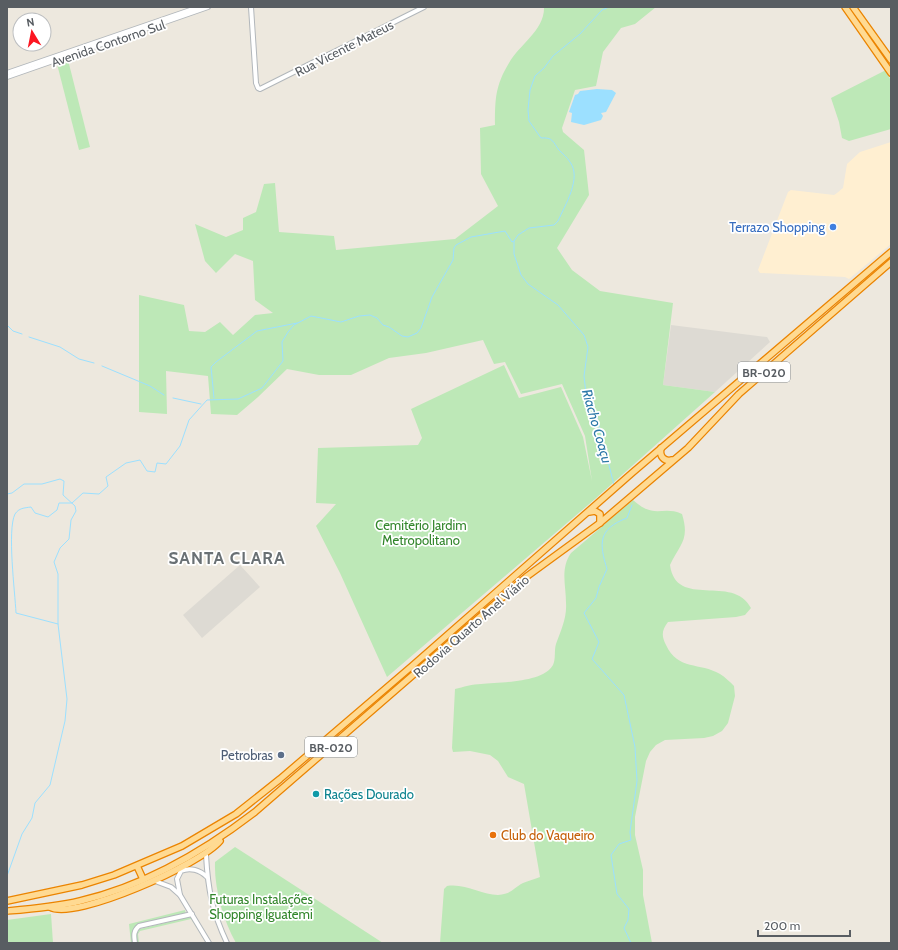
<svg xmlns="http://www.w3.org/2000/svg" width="898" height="950" viewBox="0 0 898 950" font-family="Cabin,sans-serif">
	<rect width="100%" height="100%" fill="#ede8de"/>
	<path fill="#ffefd1" d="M891,142V244L849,279L845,277L760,273L758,270L788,192L791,190L834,195L837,193L843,188L847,164L860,152Z"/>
	<g fill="#dddad3">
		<path d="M671,325L767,337L770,342L715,392L663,385Z"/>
		<path d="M240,565L260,587L202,638L183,615Z"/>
	</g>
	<g fill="#bde8b7">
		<path d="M544,7H666H656L635,24L621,28L603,52L596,86L575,90L562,128L563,132L584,150L589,195L557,248L572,270L600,291L673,303L663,385L715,392L595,499L387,677L340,573L316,526L336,504L316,503L318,448L418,445L422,438L411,409L504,365L519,398L561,387L583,437L592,481L585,436L562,384L521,394L505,362L494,364L483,340L426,353L389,358L351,375H319L287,369L258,397L237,415L211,414L208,376L166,371L167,414L139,412V295L184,305L189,331L205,332L220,322L233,335L255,315L273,313L255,300L253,261L235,254L216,273L205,261L195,224L226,237L243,230V218L256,212L264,184L275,183L279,232L334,236L336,250L455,239L498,206L481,174L480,128L495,125C495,100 495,86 509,63C519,45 545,30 544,7Z"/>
		<path d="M68,60L90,147L79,150L57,64Z"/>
		<path d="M886,70L891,81V129L849,141L842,138L839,122L831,98Z"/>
		<path d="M633,500C655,520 662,505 682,514C690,540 680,544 670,565C676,610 733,573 751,608L745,615L736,617L668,622C662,630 661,635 666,645C678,671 700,662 720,674C725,677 730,682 734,686L735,696L728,723L722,731L713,736L704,738L665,740L656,745L650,752L646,761L635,817V835L643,870V895L652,943H440L444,889L447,886C465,883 482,895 498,895C512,894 513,888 523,883C528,881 535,879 540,877L524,784L508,777L498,761L490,755L470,751L453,752L452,748L455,689C463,687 473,684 481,684C500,682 543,683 553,665C556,659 554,650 556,644C561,630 567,618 566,603C566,585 560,569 571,553Z"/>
		<path d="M235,847L383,943H236C223,920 214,888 215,862Z"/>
		<path d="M185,910L186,914L134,927L132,933L133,943H131L129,924Z"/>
		<path d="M51,914L53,943H7V920Z"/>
		<path d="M189,917L191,918L207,943L191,919L140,931L138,934L139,943H137L136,934L140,929Z"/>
	</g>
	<path fill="#9ce0ff" d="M597,89L612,90L616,93L606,112L601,113L603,116L601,120L584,125L571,122L572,113L569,112L575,95L578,94L580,91Z"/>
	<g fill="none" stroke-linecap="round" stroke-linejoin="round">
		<g stroke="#9ce0ff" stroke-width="1">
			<path d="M609,7L602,10L580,34L553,56L544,68L535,76L530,90L528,110L529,121L541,138C553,137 553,142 559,150C563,154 567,157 570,162C582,178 565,205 558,221L554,225L529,228L518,235L514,241V254L521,275L528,284L558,305L584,335L588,347L584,376L586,393L594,406L614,485"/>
			<path d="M7,325L13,331L22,334"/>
			<path d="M29,337L60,347L79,359L94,363"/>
			<path d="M102,366L150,386L164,395"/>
			<path d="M173,398L201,404"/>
			<path d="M214,398L211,367L216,362L257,331L297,323"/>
			<path d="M7,494L12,493L24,484H42L60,479L64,481L63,495L75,506L76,511L71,520L69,539L60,548L54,562L58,574V624L67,699L65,721L50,785L35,803L32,818L22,834L7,876"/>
			<path d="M58,624L16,613C15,592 7,530 15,514C19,508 24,508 31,507L35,513L48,517L57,510L59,503H72L83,493L99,494L108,486L106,477L126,463L140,460L147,471L155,472L157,463L166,464L180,446L189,420L207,400L238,399L262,388L283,361L282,342L288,332L294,325L311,316L341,322L359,316L370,315L377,318L383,325L389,327L402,336L408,337L417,333L421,328L432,297L453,260L454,248L456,245L471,237L505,231L512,242L514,241"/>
			<path d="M631,943L624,928L628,920L629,909L617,894L611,855L619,844L631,840L630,832L637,781L635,747L624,695L592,659L599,642L584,613L596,598L599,587L607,569C599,543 598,529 627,518L632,505"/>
		</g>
		<defs>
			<g id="tertiary">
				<path d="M251,7L256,83L258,88L260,89L424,7"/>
				<path d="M7,73L199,7"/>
				<path d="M7,77L208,7"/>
				<path d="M206,855C208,890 212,911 227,943"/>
				<path d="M155,881L171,887L180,895L209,943"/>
				<path d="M180,895L177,879L181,871C190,867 200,870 207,877"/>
				<path d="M135,943C134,936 133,931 139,926L192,914"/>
			</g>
			<g id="trunk">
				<path d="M845,7L891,73"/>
				<path d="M853,7L891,60"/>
				<path d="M661,448C659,456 664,462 672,460"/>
				<path d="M589,512L595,511L600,514V523"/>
				<path d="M137,866L143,879"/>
				<path d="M7,901L82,885L114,875L182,846L236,814L280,779L412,666L632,473L891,252"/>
				<path d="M50,907C75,921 201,864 220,841"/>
				<path d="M7,911C31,909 56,907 80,901C144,886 203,852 255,812L526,577L600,523L688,448L739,394L891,262"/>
			</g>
		</defs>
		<use href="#tertiary" stroke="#b2b7bb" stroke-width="6"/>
		<use href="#trunk" stroke="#eb8400" stroke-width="8"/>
		<use href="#tertiary" stroke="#fff" stroke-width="4"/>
		<use href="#trunk" stroke="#ffda92" stroke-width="5.5"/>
	</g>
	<circle fill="#3f7fe0" stroke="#fff" stroke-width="1.5" cx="833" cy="227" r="4"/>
	<circle fill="#5c6f8a" stroke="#fff" stroke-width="1.5" cx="281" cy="755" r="4"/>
	<circle fill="#0f9aa8" stroke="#fff" stroke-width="1.5" cx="316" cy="794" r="4"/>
	<circle fill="#e8710a" stroke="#fff" stroke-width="1.5" cx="493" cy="835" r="4"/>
	<g text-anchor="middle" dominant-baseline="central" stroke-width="3.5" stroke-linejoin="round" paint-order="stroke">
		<g fill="#fff" stroke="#8a8e91" stroke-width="1">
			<rect x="738" y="362" width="52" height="20" rx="3"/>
			<rect x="305" y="737" width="52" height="20" rx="3"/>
		</g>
		<g font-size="12" font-weight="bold" fill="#585d62">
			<text x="764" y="372">BR-020</text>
			<text x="331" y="747">BR-020</text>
		</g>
		<g font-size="13" fill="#585d62" stroke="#fff">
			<text transform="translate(108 43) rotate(-19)">Avenida Contorno Sul</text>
			<text transform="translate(344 48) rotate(-27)">Rua Vicente Mateus</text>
			<text transform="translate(471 626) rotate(-41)">Rodovia Quarto Anel Viário</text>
		</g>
		<g font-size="13" fill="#366cbe" stroke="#fff" text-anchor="end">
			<text x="825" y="227">Terrazo Shopping</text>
		</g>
		<g font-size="13" fill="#32862b" stroke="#fff">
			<text x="421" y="525">Cemitério Jardim<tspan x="421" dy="15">Metropolitano</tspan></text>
			<text x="261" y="899">Futuras Instalações<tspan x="261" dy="15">Shopping Iguatemi</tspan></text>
		</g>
		<g font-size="13" fill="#4e5e75" stroke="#fff" text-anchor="end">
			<text x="273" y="755">Petrobras</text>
		</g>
		<g font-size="13" fill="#0d838f" stroke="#fff" text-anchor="start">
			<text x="324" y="794">Rações Dourado</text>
		</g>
		<g font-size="13" fill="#c56008" stroke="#fff" text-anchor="start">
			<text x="501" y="835">Club do Vaqueiro</text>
		</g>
		<g font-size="14" font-style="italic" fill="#2c78a8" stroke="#fff">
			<text transform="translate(597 426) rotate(74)">Riacho Coaçu</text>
		</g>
		<g font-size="17" font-weight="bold" letter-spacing="1" fill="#697074" stroke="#fff">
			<text x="227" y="558">SANTA CLARA</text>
		</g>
	</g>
	<rect width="898" height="950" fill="none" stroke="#585d62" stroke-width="16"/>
	<g transform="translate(32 32) rotate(350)"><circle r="19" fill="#ffffff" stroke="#bcbec0"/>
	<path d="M0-3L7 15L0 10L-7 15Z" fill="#fc1621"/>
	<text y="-6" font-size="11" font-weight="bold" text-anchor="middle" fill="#585d62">N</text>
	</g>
	<path d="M758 930v6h92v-6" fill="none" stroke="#585d62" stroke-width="2"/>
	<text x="764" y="930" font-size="12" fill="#585d62" stroke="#ffffff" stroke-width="3" paint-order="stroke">200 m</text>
</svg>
